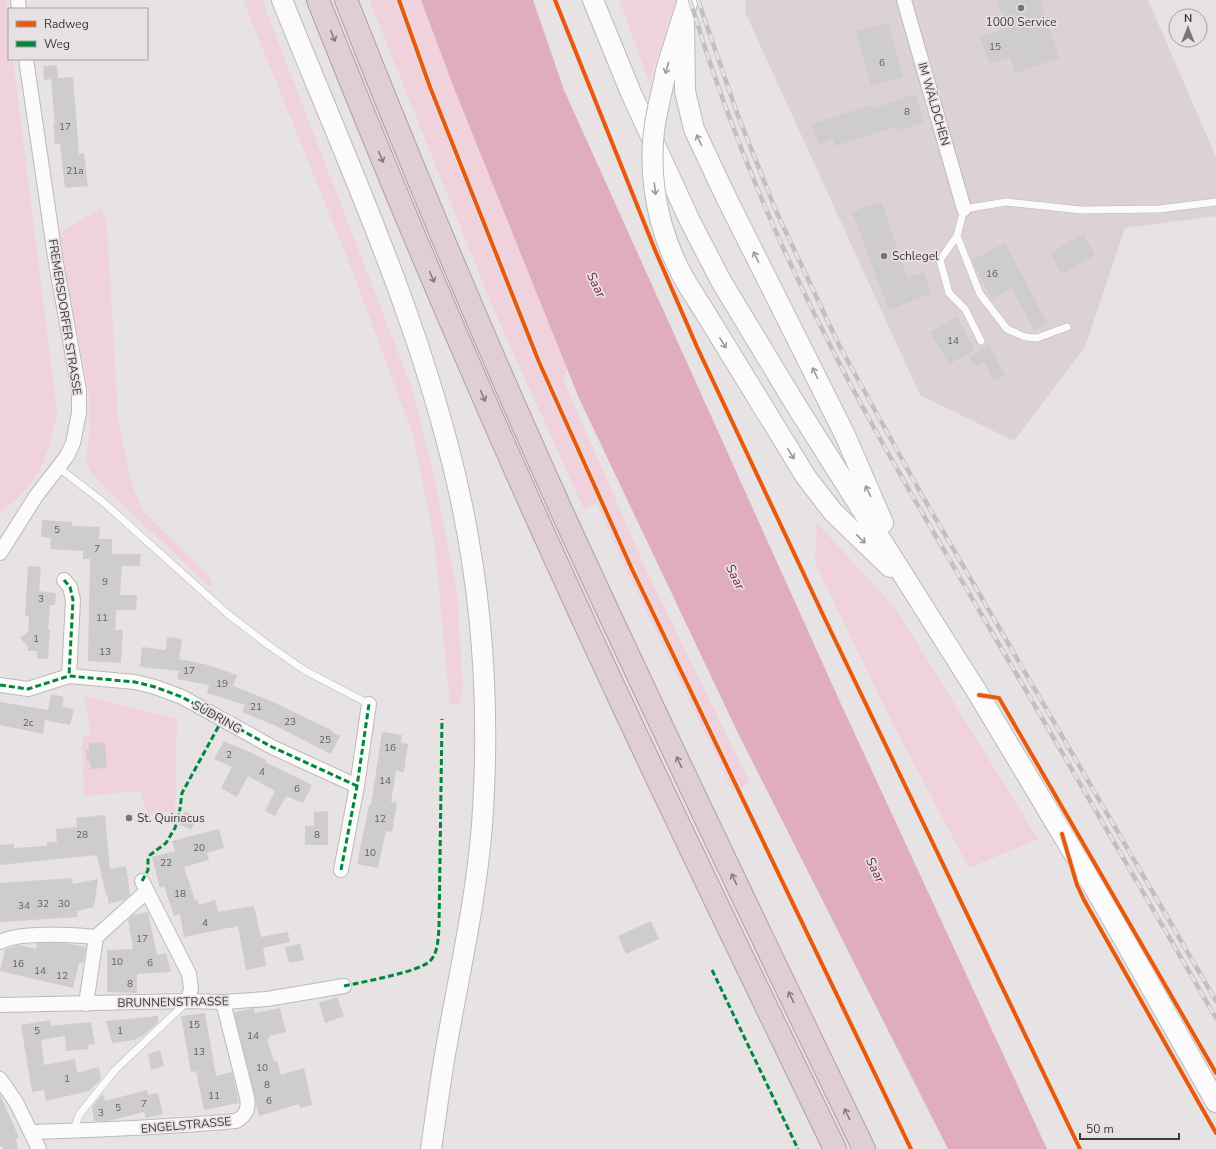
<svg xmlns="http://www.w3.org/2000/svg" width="1216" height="1149" viewBox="0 0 1216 1149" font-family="'Nunito Sans',sans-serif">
	<rect width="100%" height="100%" fill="#e7e2e4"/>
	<path fill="#dcd1d4" d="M746,0H1148L1216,157V216L1125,228L1085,347L1014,441L920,395L745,12Z"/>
	<g fill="#f0d2dc">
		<path d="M0,0H6L9,22V59H13L57,413C48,457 39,485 0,512Z"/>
		<path d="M243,0H262L413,391L436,485L457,593L463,689L459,704L450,705L434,539L413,435L350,265Z"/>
		<path d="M369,0H421L452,83L567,369L564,376L565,384L649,576L750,783L733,791L626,568L597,503L584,509L494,310Z"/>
		<path d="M619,0H676L649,81Z"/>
		<path d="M102,208L107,225L118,419L131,482L143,511L208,575L212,583L211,588L106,489L91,473L86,460L90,431L89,395L59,236L64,230Z"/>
		<path d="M817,523L896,609L1038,839L969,868L894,726L815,563Z"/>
		<path d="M84,696L177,719L175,812L148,814L139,791L84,796L82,737L91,733Z"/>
	</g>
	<path fill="#dfadbf" d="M421,0H533L564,90L841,704L1047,1149H948L737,731L578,396L452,83Z"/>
	<g fill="#cfcccd">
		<path d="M997,0H1040L1059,58L1015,73L1010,57L990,64L980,37L1007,28Z"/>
		<path d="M888,23L903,77L871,86L856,31Z"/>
		<path d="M57,65L58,78L73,77L79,154L84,153L88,186L65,188L60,144H55L53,123H55L51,79L44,80L43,66Z"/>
		<path d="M915,94L924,122L899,131L898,126L835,146L833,139L819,145L812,124L871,105L872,109Z"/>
		<path d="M881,201L907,278L923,272L932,293L889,310L852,212Z"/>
		<path d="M1083,234L1095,255L1062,274L1050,253Z"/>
		<path d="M1005,243L1047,323L1034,330L1012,288L992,299L972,260Z"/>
		<path d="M957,317L975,350L949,364L930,332Z"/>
		<path d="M989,345L1005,375L994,381L984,362L975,367L969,357Z"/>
		<path d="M42,520L72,522V526L100,527L99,539H112V554H141L140,566H122L120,595H137L136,610H116L115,630H123L121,663L88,661L90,559H83V551L50,549L51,538L41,537Z"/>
		<path d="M28,566L41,567L39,591L56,593L55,605H50L48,629L50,630L48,659L37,658V651H28V647L20,638L28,632L29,616H25Z"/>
		<path d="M167,637L182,639L179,659L208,665L237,675L233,686L271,701L333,731L332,732L340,736L331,754L276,726L242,712L245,705L207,693L209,685L177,679L179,671L140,667L142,647L166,650Z"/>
		<path d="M51,694L64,697L62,707L74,709L70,725L45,720L43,734L0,725V702L48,710Z"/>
		<path d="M382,732L402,735L401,743L408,744L404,772L396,771L391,802L397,803L392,832L386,831L378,868L357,864L369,805H371Z"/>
		<path d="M224,741L256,755L266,760L265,762L312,785L303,803L286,796L275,816L265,811L275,791L248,776L237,797L221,788L232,767L214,759Z"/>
		<path d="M105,742L107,768L91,769L90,761L87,762L86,750H89V743Z"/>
		<path d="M185,811L197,818L191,830L179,824Z"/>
		<path d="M328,811V845H305V826H314V812Z"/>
		<path d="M105,815L110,869L126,866L130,895L124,900L108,904V895H106L97,855L0,865V845L14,844V848L47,846V842H57L56,829L77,827L76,818Z"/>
		<path d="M219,829L224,848L207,853L209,860L184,867L195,900L197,899L199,905L215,900L218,912L254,906L261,937L288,932L290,942L263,948L266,966L246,970L238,926L184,937L180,914L174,916L164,886L160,888L152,857L175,851L172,841Z"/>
		<path d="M72,878L73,884L98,879L94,907L77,911L78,917L0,922V883Z"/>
		<path d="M148,912L157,955L166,953L171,972L137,974V993L107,992V950L133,949L128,920L133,915Z"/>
		<path d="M651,921L659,939L626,954L618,936Z"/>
		<path d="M37,943H64L86,947L83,963H79L73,988L0,971L5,949L19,945L36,949Z"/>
		<path d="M300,944L304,960L289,963L285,947Z"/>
		<path d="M337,997L344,1016L325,1023L319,1003Z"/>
		<path d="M254,1008L255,1013L280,1008L286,1032L269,1036L270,1038L267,1039L274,1061H277L281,1075L304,1068L312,1105L300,1108L299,1104L259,1116L234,1012Z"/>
		<path d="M205,1013L216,1076L232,1072L239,1103L204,1110L196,1071L191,1072L181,1016Z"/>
		<path d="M158,1016V1022L142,1037V1036L134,1040L112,1043L106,1021Z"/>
		<path d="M50,1020L51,1026L91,1022L95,1044L88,1045V1049L66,1051L65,1036L41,1040L44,1065L75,1059L77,1073L99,1067L101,1079L89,1091L46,1101L44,1090L32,1092L21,1025Z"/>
		<path d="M160,1050L164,1066L151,1070L148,1054Z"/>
		<path d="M147,1090L148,1095L158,1093L163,1114L146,1118L144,1112L108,1121H94L92,1107L101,1096L104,1095L105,1101Z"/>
		<path d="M0,1094L19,1138H16L18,1149H3L2,1146L0,1147Z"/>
	</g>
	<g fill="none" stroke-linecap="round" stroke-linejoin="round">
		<defs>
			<g id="lane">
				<path d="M957,236L940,260L949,293L965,309L981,341"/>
				<path d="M1067,327L1037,338L1025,337L1007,329L980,294L957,236L964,209L1006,202L1081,210L1159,209L1216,202"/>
				<path d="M59,468L102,501L229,615L271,647L304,670L369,704"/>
				<path d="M76,1131V1124L79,1115L115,1070L188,1001"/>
			</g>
			<g id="street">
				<path d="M18,0L19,9"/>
				<path d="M904,0L964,209"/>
				<path d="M0,553L36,496L67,456L73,443L79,413V390L56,263L26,59"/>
				<path d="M64,580L70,587L73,600L69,676"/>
				<path d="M0,685L28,689L69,676L135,682L155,687L182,697L272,747L357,786"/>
				<path d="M341,870L357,786L369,704"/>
				<path d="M142,881L189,974L191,988L188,1001"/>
				<path d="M0,942C21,931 72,935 96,937"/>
				<path d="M86,1004L96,937L146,892"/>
				<path d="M0,1005L188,1001L223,1002L267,999L344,986"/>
				<path d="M0,1079L16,1102L39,1149"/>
				<path d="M32,1132C100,1130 168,1127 236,1121C247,1115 249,1108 247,1097L223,1002"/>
			</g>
			<g id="secondary">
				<path d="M282,0C346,160 420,318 458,487C483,597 490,713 482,825C476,901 459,974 446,1049C440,1082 436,1116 431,1149"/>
				<path d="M593,0L631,93L690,221L721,281L794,402L979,695L1101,899L1216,1102"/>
				<path d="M684,17L685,91L694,129L725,195L845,435L883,523"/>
				<path d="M658,108L667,67L688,0"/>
				<path d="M703,309L806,477L833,512L890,567"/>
			</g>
			<g id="highway">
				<path d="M318,0C369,128 421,254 476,380C588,640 712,894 835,1149"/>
				<path d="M346,0C416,177 489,352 568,525C664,734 764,942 864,1149"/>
			</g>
		</defs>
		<use href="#lane" stroke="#bdb9ba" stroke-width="8"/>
		<use href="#street" stroke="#bdb9ba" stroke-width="16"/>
		<use href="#secondary" stroke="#bdb9ba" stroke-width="22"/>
		<use href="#highway" stroke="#b19ea6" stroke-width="24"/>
		<use href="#lane" stroke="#fbfbfb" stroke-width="7"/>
		<use href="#street" stroke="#fbfbfb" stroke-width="14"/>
		<use href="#secondary" stroke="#fbfbfb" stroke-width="20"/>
		<use href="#highway" stroke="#dfced6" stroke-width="22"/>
		<defs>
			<g id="rail">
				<path d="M690,0C726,120 774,236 831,347C880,443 936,536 990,629C1066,758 1140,888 1216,1018"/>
				<path d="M698,0L737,113L776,211L839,345L919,490L1216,1001"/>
			</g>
		</defs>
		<use href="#rail" stroke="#c1c0c0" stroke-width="4.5"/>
		<use href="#rail" stroke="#e8e1e3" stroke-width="3" stroke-dasharray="9" stroke-linecap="butt"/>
		<defs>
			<path id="secondary-bridge" d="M658,108C646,161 654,218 678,267C685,282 694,295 703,309"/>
		</defs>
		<use href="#secondary-bridge" stroke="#bdb9ba" stroke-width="22" stroke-linecap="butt"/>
		<use href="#secondary-bridge" stroke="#fbfbfb" stroke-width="20"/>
		<g stroke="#00873e" stroke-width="3" stroke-dasharray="6 3" stroke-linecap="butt">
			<path d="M64,580L70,587L73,600L69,676"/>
			<path d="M0,685L28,689L69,676L135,682L155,687L182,697L272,747L357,786"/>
			<path d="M341,870L357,786L369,704"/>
			<path d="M142,881L148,870V860L150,855L166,843L175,828L180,809L182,793L222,720"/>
			<path d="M712,970L798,1149"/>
			<path d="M344,986C362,982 419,972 430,961C438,953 438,939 439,928L442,719"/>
		</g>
		<defs>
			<g id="cycleway">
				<path d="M399,0L430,87L539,362L631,567L911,1149"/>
				<path d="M555,0L655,250L697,347L824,617L1080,1149"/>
				<path d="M979,695L999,698L1216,1073"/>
				<path d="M1062,834L1077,885L1084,900L1216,1133"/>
			</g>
		</defs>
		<use href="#cycleway" stroke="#e8e1e3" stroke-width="6"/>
		<use href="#cycleway" stroke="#e8590c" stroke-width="4"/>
	</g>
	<defs><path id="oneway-shaft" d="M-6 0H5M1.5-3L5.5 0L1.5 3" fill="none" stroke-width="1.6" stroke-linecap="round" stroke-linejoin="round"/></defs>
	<g stroke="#867d81">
		<use href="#oneway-shaft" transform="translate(333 36) rotate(68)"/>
		<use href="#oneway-shaft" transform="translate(381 157) rotate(67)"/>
		<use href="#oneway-shaft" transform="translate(432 277) rotate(67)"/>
		<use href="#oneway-shaft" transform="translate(483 396) rotate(66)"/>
		<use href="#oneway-shaft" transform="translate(679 762) rotate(-115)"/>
		<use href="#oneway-shaft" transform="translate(734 879) rotate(-115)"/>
		<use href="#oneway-shaft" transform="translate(791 997) rotate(-116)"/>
		<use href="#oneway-shaft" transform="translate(847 1114) rotate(-116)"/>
	</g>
	<g stroke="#9c9a9b">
		<use href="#oneway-shaft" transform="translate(667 68) rotate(106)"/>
		<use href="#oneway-shaft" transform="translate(699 140) rotate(-115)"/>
		<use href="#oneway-shaft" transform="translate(655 189) rotate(83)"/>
		<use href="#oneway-shaft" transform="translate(756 257) rotate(-116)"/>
		<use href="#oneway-shaft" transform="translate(723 343) rotate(58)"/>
		<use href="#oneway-shaft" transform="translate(815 373) rotate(-116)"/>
		<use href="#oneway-shaft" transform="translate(791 454) rotate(58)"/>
		<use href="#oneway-shaft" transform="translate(868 491) rotate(-115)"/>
		<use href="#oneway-shaft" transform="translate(861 539) rotate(44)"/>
	</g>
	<g fill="#787576" stroke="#e8e1e3" stroke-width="1.5">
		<circle cx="1021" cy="8" r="4"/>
		<circle cx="884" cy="256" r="4"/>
		<circle cx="129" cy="818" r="4"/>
	</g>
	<g text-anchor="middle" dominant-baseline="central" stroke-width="3.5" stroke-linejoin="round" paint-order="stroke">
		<g font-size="10" fill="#636061">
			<text x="995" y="47">15</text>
			<text x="882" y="63">6</text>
			<text x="907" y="112">8</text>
			<text x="65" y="127">17</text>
			<text x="75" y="171">21a</text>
			<text x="992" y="274">16</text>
			<text x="953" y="341">14</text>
			<text x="57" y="530">5</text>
			<text x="97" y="549">7</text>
			<text x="105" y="582">9</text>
			<text x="41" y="599">3</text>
			<text x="102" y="618">11</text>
			<text x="36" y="639">1</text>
			<text x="105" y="652">13</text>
			<text x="189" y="671">17</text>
			<text x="222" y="684">19</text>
			<text x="256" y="707">21</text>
			<text x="290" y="722">23</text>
			<text x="28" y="723">2c</text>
			<text x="325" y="740">25</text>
			<text x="390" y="748">16</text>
			<text x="229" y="755">2</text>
			<text x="262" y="772">4</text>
			<text x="385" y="781">14</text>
			<text x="297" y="789">6</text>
			<text x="380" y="819">12</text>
			<text x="82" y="835">28</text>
			<text x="317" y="835">8</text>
			<text x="199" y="848">20</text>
			<text x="370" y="853">10</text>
			<text x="166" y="863">22</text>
			<text x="180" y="894">18</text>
			<text x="43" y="904">32</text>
			<text x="64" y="904">30</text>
			<text x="24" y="906">34</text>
			<text x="205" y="923">4</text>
			<text x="142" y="939">17</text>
			<text x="117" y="962">10</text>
			<text x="150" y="963">6</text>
			<text x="18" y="964">16</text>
			<text x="40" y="971">14</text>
			<text x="62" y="976">12</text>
			<text x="130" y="984">8</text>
			<text x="194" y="1025">15</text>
			<text x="37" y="1031">5</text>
			<text x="120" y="1031">1</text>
			<text x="253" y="1036">14</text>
			<text x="199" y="1052">13</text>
			<text x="262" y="1068">10</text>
			<text x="67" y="1079">1</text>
			<text x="267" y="1085">8</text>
			<text x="214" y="1096">11</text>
			<text x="269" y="1101">6</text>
			<text x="144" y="1104">7</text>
			<text x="118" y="1108">5</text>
			<text x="101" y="1113">3</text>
		</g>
		<g font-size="12" fill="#3d3a3b" stroke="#e8e1e3" text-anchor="start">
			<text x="1021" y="22" text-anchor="middle">1000 Service</text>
			<text x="892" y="256">Schlegel</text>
			<text x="137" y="818">St. Quiriacus</text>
		</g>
		<g font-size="12" fill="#3d3a3b" stroke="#e8e1e3">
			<text transform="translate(934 104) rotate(74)">IM WÄLDCHEN</text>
			<text transform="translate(65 317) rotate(81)">FREMERSDORFER STRASSE</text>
			<text transform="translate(217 717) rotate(29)">SÜDRING</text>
			<text transform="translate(173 1002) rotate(-1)">BRUNNENSTRASSE</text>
			<text transform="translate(186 1125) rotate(-5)">ENGELSTRASSE</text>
		</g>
		<g font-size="13" font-style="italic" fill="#6f1e44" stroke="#e8e1e3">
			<text transform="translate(596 285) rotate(64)">Saar</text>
			<text transform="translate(735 577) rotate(64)">Saar</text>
			<text transform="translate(875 870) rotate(64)">Saar</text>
		</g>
	</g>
	<rect x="8" y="8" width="140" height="52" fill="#e8e1e3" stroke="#a49ea0"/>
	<rect x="16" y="21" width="20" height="6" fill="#e8590c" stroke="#a49ea0"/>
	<text x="44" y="28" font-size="12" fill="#3d3a3b">Radweg</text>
	<rect x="16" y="41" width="20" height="6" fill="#00873e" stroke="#a49ea0"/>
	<text x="44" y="48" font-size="12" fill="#3d3a3b">Weg</text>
	<g transform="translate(1188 28)"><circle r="19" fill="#e8e1e3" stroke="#a49ea0"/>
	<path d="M0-3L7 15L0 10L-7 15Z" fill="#787576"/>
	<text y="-6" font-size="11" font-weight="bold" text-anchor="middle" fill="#3d3a3b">N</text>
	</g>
	<path d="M1080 1133v6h99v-6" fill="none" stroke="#3d3a3b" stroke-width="2"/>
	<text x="1086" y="1133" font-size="12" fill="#3d3a3b" stroke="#e8e1e3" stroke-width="3" paint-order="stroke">50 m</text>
</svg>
